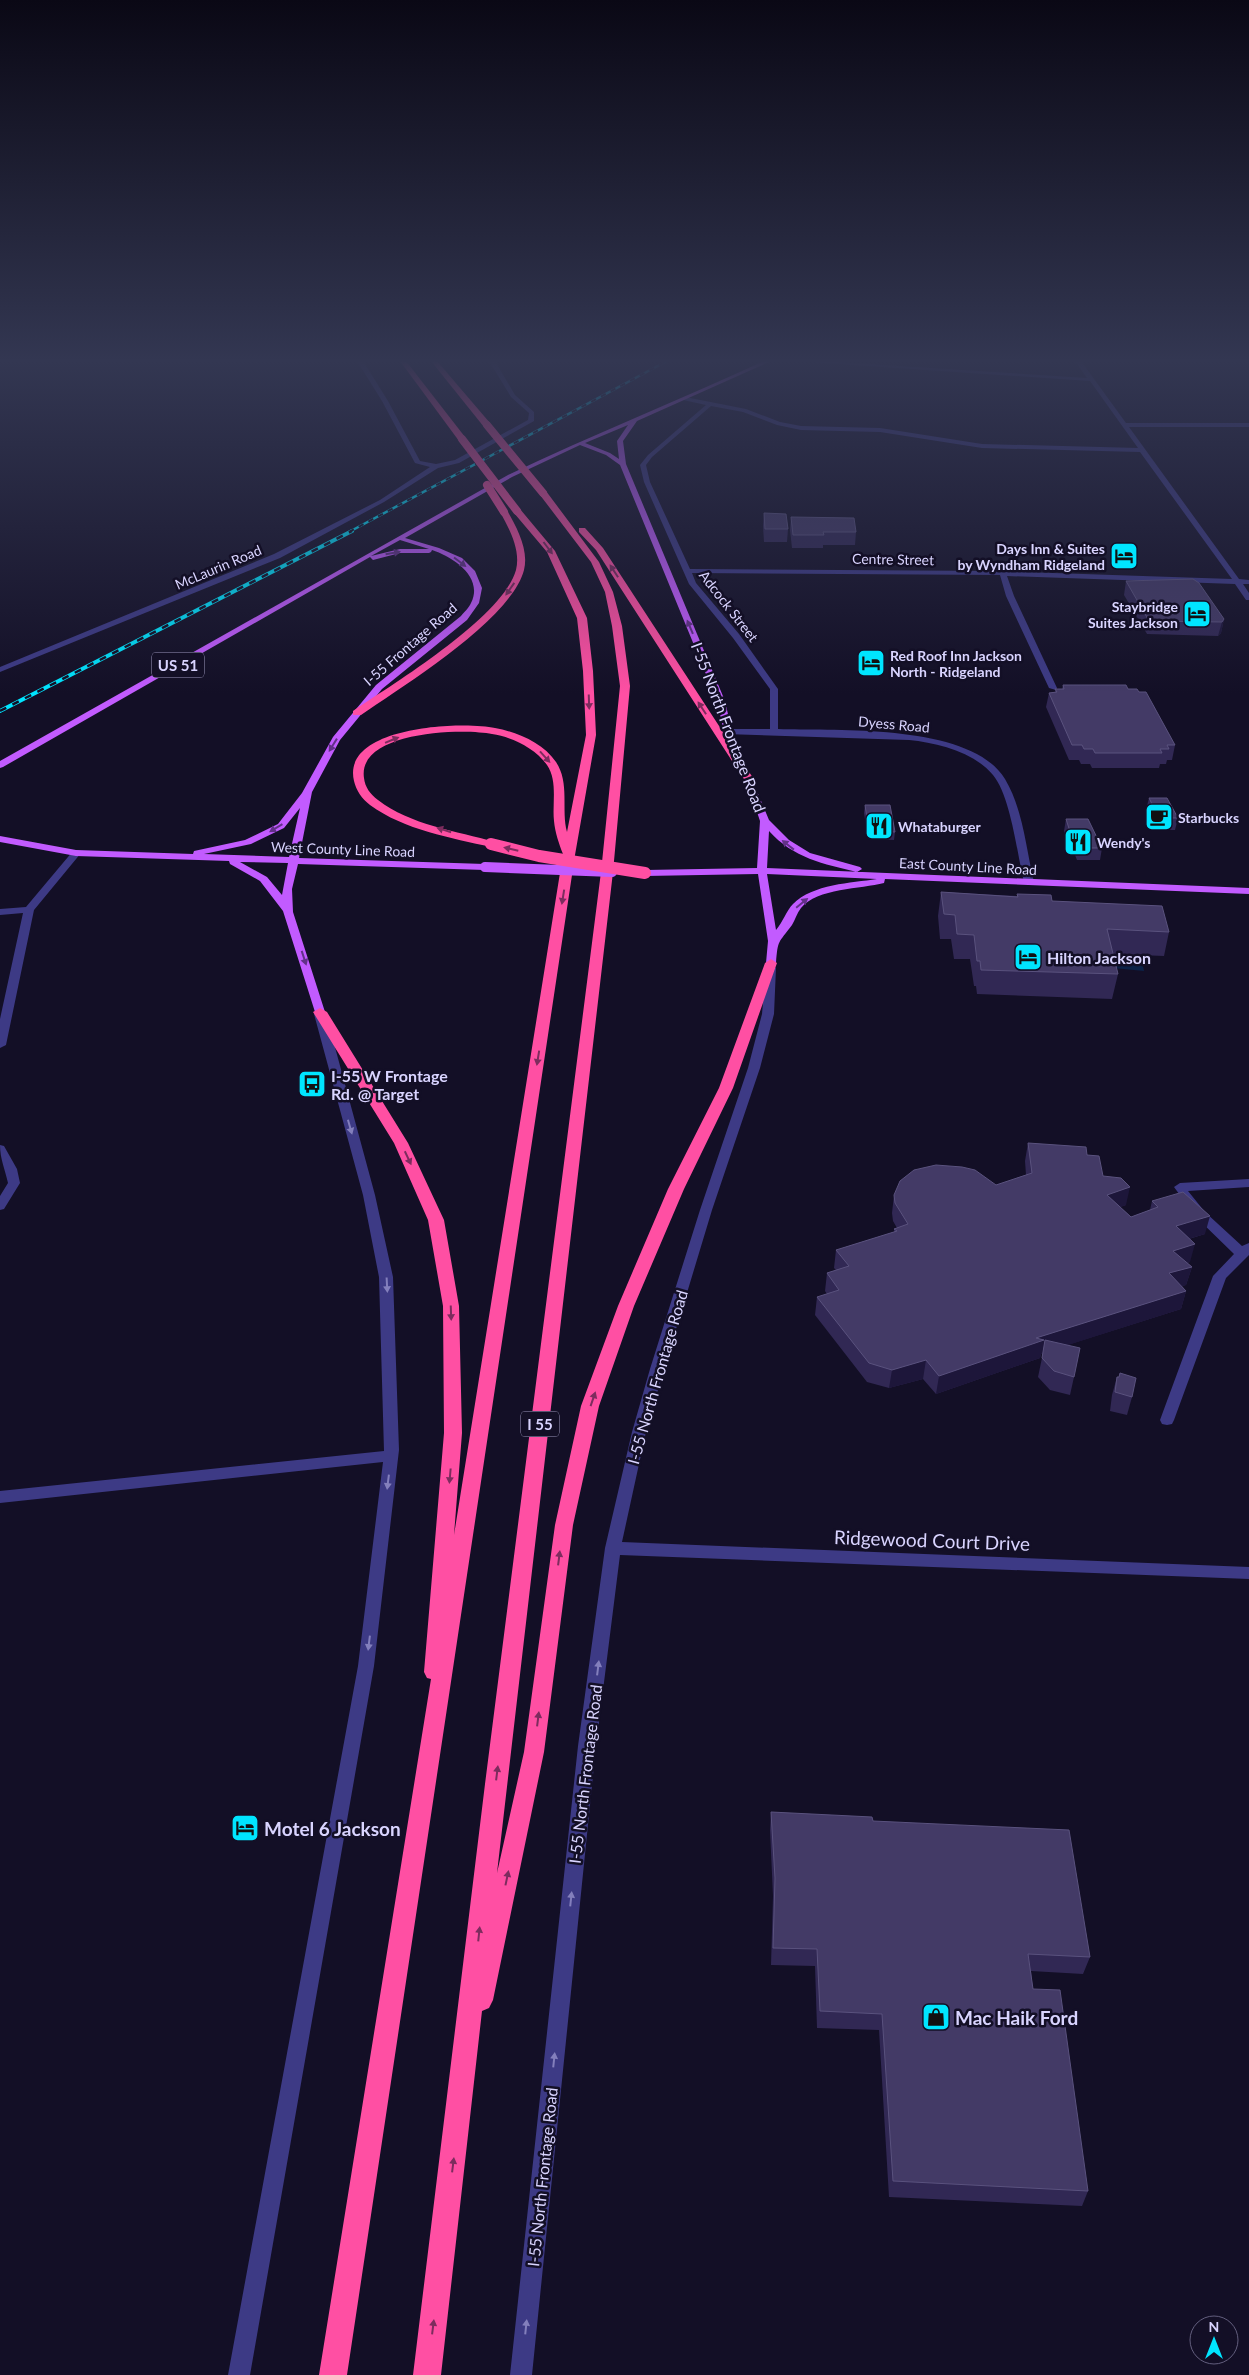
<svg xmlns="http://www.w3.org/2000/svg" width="1249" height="2375" viewBox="0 0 1249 2375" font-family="Lato,sans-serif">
	<rect width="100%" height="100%" fill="#130f26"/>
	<path fill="#0c2248" d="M1120,958L1142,961L1144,971L1113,968L1111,960Z"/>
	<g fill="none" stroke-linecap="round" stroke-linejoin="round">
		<g fill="#3d3a85" fill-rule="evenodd">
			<path d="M357,361H363L388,401L420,461L436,464L455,460L528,420L529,413L511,397L489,361H495L515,395L534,412V421L459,463L438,468L384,502L280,558L0,672V667L274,554L380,500L430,467L415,463L382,401Z"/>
			<path d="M794,361H822L1087,378L1075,361H1081L1126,423H1249V427H1129L1239,579L1249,580V584H1243L1249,593V600H1246L1235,584L1007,576L1014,596L1057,688L1056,690L1049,688L1006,596L1000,575L692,573L696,583L739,634L778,689V729C837,731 971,723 1005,779C1023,809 1026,849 1034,882L1032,884L1029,885L1024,882C1017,854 1011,797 993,775C974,752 938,743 909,740L725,734V730L728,729H770V689L733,638L689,584L644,482L640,465L648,455L706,405L683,400L685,397L746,409L780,422L801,426L880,428L982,444L1138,448L1090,381ZM711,406L743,412L777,425L801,430L880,432L982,448L1140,452L1232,579L996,571L690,569L650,482L646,465L652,457Z"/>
			<path d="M1240,361H1249V363Z"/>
			<path d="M76,850L81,853L34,910L6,1045L0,1048V1019L23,913L0,915V909L26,907L73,851Z"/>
			<path d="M771,965L776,968L774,1014L760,1068L712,1210L664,1369L646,1432L622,1542L1249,1567V1579L620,1555L596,1746L532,2375H510L578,1746L605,1548L632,1432L650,1369L700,1210L748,1068L762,1014L766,968Z"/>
			<path d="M320,1011L326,1014L375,1195L393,1277L399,1450L374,1666L250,2375H228L358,1666L383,1462L0,1503V1491L384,1451L379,1277L363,1195L314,1014Z"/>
			<path d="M0,1145L4,1146L17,1169L20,1183L4,1209L0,1210V1196L8,1183C5,1169 0,1159 0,1145Z"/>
			<path d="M1249,1179V1187L1188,1191L1205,1212L1242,1246L1249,1243V1255L1226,1278L1174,1420L1172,1424L1167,1425L1162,1424L1160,1420L1213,1276L1234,1254L1196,1217L1174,1187L1180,1183Z"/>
		</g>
		<path fill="#c25bff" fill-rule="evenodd" d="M764,361H771L637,421L623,441L626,464L725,701L732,732L769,820L789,840L810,853L860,867L862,869L857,872C824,864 793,858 769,831L767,868L1249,888V894L885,879L884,883C861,889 817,888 801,908C797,913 795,920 792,925C778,944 778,939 776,963L775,965H767L766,963L768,941L758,874L645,876L640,873L645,870L757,868L760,821L753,800L724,732L717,701L620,465L606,455L580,445L512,477L405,538L439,548L462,558L475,571L482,588L479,603L467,620L382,689L340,740L312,792L299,858L485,864L490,867L485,870L298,864L292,889L293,912L325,1012L324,1014H316L315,1012L283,911L260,881L230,864L229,861L76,856L0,842V836L76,850L193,854L194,851L245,840L278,824L302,793L333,737L376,685L461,616C464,612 469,608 471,603C484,577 453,557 432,550L431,552L429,553H400L373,560L370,557L3,767L0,768V761L508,475C592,435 679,400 764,361ZM628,425L617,441L619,459L610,453L585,443ZM400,540L429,549H400L371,556ZM300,808L289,857L204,854L251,844L284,828ZM240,862L288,863L282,895L267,877ZM767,874L877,879C851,883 813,884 793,904C786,911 783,922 776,930Z"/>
		<g fill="#ff4fa3" fill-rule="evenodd">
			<path d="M400,361H406L465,437V441H459Z"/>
			<path d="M431,361H437L490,423V427H484Z"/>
			<path d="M540,491H546L599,562L613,592L622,626L630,686L613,872L497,1873L524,1752L555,1525L581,1406L618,1306L668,1189L719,1088L765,963L771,959L777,963L733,1088L684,1189L634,1306L599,1406L573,1525L544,1752L493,2000L489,2008L482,2011L441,2375H413L485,1784L601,872L620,686L612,626L605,592L591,562L540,495Z"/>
			<path d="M514,509H520L555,551L587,618L593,671L596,735L575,855L347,2375H319L431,1679L427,1678L424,1672L444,1433L443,1306L428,1220L394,1143L313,1012L320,1008L327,1012L408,1143L444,1220L459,1306L462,1433L454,1535L563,854C559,844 555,832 554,821C552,804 558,781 547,765C535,748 512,737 492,734C463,728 357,731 364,778C365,787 370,794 378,800C410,825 457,831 495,842L497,844L495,846L491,847C452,838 404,830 370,805C362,799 356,790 354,781C341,726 462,721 495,728C517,732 543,743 556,762C570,783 561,810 567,832L586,735L583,671L577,618L547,552L514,513Z"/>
			<path d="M501,510L508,512C517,528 529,550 524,570C511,620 403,686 361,715H353V711C395,683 503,617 516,570C521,550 509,528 500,512Z"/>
			<path d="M579,528H585L603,548L753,778L752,780L748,781L743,778L596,550L579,532Z"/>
		</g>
		<defs>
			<path id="rail-far1" d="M349,532L667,361"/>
			<path id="rail" d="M0,711L352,531"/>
		</defs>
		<use href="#rail-far1" stroke="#00e5ff" stroke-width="2.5"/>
		<use href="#rail" stroke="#00e5ff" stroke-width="4"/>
		<use href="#rail-far1" stroke="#130f26" stroke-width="2" stroke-dasharray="5.5" stroke-linecap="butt"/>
		<use href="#rail" stroke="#130f26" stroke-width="2.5" stroke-dasharray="7" stroke-linecap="butt"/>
		<path stroke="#c25bff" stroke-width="10" d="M485,867L612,872"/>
		<g stroke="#ff4fa3" stroke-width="8">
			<path d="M487,425L543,493"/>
			<path d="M462,439L517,511"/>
			<path d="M487,485L504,512"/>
		</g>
		<path stroke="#ff4fa3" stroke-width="12" d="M491,844L539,856L645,873"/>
	</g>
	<g fill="#312854">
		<path d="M764,513L788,529L787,542H764L763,526Z"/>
		<path d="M791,517L856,532L855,545H823V548H792L790,530Z"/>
		<path d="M1126,581L1224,619L1221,633L1218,636L1147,634L1124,595Z"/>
		<path d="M1063,685L1128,689L1139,692L1175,745L1172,760H1167L1166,764H1160L1159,768H1092L1090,764H1081L1079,760H1069L1046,707L1049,693L1055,692V689H1062Z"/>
		<path d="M1149,798L1178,818L1175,830H1157L1146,810Z"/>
		<path d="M865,805L895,832L894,840L868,839L864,813Z"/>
		<path d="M1066,819L1102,848L1100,860H1077L1073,850H1070L1064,831Z"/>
		<path d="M941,892L1017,896V894L1052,901L1169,932L1164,956L1113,954L1118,974L1112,999L977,994L976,986H974L970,959H954L951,939H940L938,916Z"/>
		<path d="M1028,1143L1087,1155L1103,1176L1126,1205L1120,1207L1131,1217L1150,1210L1152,1201L1205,1234L1189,1239L1190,1262L1187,1263L1192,1267L1186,1285L1182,1286L1186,1291L1181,1309L1067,1345L1074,1377L1070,1395L1050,1390L1038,1377L1043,1353L1041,1354L1040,1358L936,1394L923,1379L889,1388L867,1382L815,1315L817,1297L827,1294L825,1291L827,1273L836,1270L834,1268L836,1250L894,1232V1229L897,1228L893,1221L892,1213L894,1195L996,1185L1026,1175L1025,1161Z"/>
		<path d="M1117,1377L1132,1397L1127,1415L1110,1411L1112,1395Z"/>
		<path d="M771,1812L873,1821L1090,1957L1083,1974L1031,1971L1033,1989L1088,2191L1082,2206L889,2197L879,2030L817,2028L815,1966L771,1965L773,1896L770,1830Z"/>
	</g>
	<g fill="#1d163a">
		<path d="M1224,619L1221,633L1218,636L1222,622Z"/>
		<path d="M1130,1187L1126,1205L1103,1213L1107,1195Z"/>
		<path d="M1210,1216L1205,1234L1171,1244L1176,1226Z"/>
		<path d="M1195,1244L1190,1262L1168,1269L1173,1251Z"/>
		<path d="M1192,1267L1186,1285L1164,1291L1169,1273Z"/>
		<path d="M1186,1291L1181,1309L1043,1353L1045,1340L1043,1353L1041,1354L1040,1358L936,1394L939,1376L1036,1338Z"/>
		<path d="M926,1360L923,1379L889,1388L892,1370Z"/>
	</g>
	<g fill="#433a66" stroke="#5a527e">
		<path d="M764,513L786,514L788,529H765Z"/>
		<path d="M791,517L854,518L856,532H823L824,535H793Z"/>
		<path d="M1193,579L1199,583L1224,619L1222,622L1149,621L1126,581Z"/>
		<path d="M1063,685H1126L1128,689H1137L1139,692H1146L1175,745H1167L1169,749H1160L1162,753H1095L1093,749H1084L1082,745H1072L1049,693L1057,692L1055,689H1064Z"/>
		<path d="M1149,798H1167L1178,818H1159Z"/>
		<path d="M865,805H890L895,832L869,831Z"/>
		<path d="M1066,819H1088L1102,848H1079L1075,838H1072Z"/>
		<path d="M941,892L1018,897L1017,894L1051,895L1052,901L1162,906L1169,932L1107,929L1118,974L981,970L980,961H977L974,935L957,934L955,915L944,914Z"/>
		<path d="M1028,1143L1086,1147L1087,1155L1099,1156L1103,1176L1121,1178L1130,1187L1107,1195L1131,1217L1158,1207L1152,1201L1183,1192L1210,1216L1176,1226L1195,1244L1173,1251L1192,1267L1169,1273L1186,1291L1036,1338L1044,1340L939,1376L926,1360L892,1370L869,1363L817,1297L839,1290L827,1273L849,1266L836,1250L897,1231L894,1229L908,1224L895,1203L894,1195L900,1181L914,1170L936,1165L962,1167L975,1170L996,1185L1032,1173Z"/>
		<path d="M1045,1340L1080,1348L1074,1377L1054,1371L1042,1358Z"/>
		<path d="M1120,1373L1136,1378L1132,1397L1115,1392L1117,1377H1119Z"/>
		<path d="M771,1812L872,1817L873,1821L1069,1830L1090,1957L1028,1954L1033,1989L1060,1990L1088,2191L893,2181L882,2014L820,2011L817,1949L773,1948L775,1878Z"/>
	</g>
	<defs><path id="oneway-solid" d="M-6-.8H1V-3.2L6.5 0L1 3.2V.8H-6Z" transform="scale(1.25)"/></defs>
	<g fill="#7d2c5e">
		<use href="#oneway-solid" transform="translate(548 548) rotate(53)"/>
		<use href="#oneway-solid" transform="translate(614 571) rotate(-123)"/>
		<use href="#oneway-solid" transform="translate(510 589) rotate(125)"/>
		<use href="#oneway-solid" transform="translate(589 702) rotate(88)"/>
		<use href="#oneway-solid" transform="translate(702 708) rotate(-123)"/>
		<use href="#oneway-solid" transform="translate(392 740) rotate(-22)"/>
		<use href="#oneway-solid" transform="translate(545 757) rotate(48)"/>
		<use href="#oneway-solid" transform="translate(444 830) rotate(-163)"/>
		<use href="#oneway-solid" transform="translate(511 849) rotate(-167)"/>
		<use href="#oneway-solid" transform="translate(563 897) rotate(99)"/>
		<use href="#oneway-solid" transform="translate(538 1058) rotate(99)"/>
		<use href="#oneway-solid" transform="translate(408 1158) rotate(65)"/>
		<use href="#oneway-solid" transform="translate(451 1313) rotate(88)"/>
		<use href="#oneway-solid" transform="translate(593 1399) rotate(-71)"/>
		<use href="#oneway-solid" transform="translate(450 1476) rotate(95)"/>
		<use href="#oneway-solid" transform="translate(559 1558) rotate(-83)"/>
		<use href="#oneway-solid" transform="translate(538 1719) rotate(-83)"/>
		<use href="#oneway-solid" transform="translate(497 1773) rotate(-83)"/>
		<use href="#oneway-solid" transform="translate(507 1878) rotate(-78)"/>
		<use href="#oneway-solid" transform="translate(479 1934) rotate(-84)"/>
		<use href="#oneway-solid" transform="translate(453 2165) rotate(-83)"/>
		<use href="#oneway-solid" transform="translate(433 2327) rotate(-83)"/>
	</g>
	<g fill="#623188">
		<use href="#oneway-solid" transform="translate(393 553) rotate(-10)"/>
		<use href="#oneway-solid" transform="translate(460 562) rotate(37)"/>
		<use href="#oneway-solid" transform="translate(690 627) rotate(-113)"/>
		<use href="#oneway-solid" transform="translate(333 745) rotate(122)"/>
		<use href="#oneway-solid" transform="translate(276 828) rotate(149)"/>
		<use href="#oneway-solid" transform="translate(788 845) rotate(-142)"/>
		<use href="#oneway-solid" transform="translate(802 903) rotate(-39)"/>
		<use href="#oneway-solid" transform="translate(304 958) rotate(72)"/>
	</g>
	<g fill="#837fbc">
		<use href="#oneway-solid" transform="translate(350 1127) rotate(74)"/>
		<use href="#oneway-solid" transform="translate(387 1285) rotate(87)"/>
		<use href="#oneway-solid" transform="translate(388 1482) rotate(97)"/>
		<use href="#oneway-solid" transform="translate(369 1643) rotate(97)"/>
		<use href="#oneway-solid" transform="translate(598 1668) rotate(-83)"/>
		<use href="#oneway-solid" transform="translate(571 1899) rotate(-84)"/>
		<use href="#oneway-solid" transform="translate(554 2060) rotate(-84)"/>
		<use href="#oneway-solid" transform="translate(526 2327) rotate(-84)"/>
	</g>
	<linearGradient id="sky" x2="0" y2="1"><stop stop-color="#0a0815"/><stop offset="0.52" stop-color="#333752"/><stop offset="1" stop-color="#333752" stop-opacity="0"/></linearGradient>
	<rect width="1249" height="694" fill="url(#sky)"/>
	<defs>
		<symbol id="hotel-square" viewBox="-11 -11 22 22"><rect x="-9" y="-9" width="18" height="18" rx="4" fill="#00e5ff" stroke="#130f26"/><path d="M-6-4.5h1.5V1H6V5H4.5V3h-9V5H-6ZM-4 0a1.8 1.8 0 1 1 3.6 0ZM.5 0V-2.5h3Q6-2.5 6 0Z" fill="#111"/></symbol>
		<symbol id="cafe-square" viewBox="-11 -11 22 22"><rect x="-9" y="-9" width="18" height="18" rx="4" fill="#00e5ff" stroke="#130f26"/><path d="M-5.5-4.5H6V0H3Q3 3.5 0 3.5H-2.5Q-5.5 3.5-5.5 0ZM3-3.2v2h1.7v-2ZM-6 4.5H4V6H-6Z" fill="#111"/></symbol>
		<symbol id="restaurant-square" viewBox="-11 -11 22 22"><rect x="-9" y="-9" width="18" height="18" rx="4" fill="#00e5ff" stroke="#130f26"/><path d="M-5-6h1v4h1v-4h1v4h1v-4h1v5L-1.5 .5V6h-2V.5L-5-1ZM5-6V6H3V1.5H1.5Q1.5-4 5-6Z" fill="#111"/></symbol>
		<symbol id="bus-square" viewBox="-11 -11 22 22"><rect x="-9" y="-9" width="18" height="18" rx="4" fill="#00e5ff" stroke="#130f26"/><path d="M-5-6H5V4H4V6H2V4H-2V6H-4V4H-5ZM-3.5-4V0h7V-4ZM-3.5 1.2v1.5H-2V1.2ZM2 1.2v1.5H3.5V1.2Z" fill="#111"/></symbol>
		<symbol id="shop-square" viewBox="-11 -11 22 22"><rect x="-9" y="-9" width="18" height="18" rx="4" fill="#00e5ff" stroke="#130f26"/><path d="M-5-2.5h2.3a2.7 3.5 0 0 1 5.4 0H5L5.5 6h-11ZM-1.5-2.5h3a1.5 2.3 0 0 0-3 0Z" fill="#111"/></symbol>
	</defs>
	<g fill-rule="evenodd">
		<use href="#hotel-square" x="1108" y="540" width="32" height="32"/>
		<use href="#hotel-square" x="1181" y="598" width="32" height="32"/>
		<use href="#hotel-square" x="855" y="647" width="32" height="32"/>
		<use href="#cafe-square" x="1143" y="801" width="32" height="32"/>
		<use href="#restaurant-square" x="863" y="810" width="32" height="32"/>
		<use href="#restaurant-square" x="1062" y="826" width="32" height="32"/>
		<use href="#hotel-square" x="1012" y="941" width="32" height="32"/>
		<use href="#bus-square" x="296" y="1068" width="32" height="32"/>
		<use href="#hotel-square" x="229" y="1812" width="32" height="32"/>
		<use href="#shop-square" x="920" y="2001" width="32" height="32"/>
	</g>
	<g text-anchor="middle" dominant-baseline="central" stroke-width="5" stroke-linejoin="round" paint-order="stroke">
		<g font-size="14" font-weight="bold" fill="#d9d4ff" stroke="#130f26" text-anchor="start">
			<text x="1105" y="548" text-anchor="end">Days Inn &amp; Suites<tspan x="1105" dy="16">by Wyndham Ridgeland</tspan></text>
			<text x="1178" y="606" text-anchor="end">Staybridge<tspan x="1178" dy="16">Suites Jackson</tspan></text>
			<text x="890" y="655">Red Roof Inn Jackson<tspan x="890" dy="16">North - Ridgeland</tspan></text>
			<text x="1178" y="817">Starbucks</text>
			<text x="898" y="826">Whataburger</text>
			<text x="1097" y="842">Wendy's</text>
		</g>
		<g font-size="14" fill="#d9d4ff" stroke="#130f26">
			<text transform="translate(893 559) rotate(1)">Centre Street</text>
			<text transform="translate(218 567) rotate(-23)">McLaurin Road</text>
			<text transform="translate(729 606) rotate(52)">Adcock Street</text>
			<text transform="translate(410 644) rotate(-41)">I-55 Frontage Road</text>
			<text transform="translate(894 724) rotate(5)">Dyess Road</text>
			<text transform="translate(343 849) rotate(2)">West County Line Road</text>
			<text transform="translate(968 866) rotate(3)">East County Line Road</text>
		</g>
		<g fill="#130f26" stroke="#9e99be" stroke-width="1">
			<rect x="152" y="652.5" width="52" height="25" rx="4"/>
			<rect x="521" y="1411.5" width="38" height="25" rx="4"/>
		</g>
		<g font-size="15" font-weight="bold" fill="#d9d4ff">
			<text x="178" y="665">US 51</text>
			<text x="540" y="1424">I 55</text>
		</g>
		<g font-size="16" fill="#d9d4ff" stroke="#130f26">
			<text transform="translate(729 727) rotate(69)">I-55 North Frontage Road</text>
			<text transform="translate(657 1377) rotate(-74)">I-55 North Frontage Road</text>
			<text transform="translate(585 1774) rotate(-83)">I-55 North Frontage Road</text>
			<text transform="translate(542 2177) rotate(-84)">I-55 North Frontage Road</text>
		</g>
		<g font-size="16" font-weight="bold" fill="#d9d4ff" stroke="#130f26" text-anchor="start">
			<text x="1047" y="957">Hilton Jackson</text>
			<text x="331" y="1075">I-55 W Frontage<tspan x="331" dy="18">Rd. @ Target</tspan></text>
		</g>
		<g font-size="19" fill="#d9d4ff" stroke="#130f26">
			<text transform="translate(932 1540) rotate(2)">Ridgewood Court Drive</text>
		</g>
		<g font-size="19" font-weight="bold" fill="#d9d4ff" stroke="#130f26" text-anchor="start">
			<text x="264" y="1828">Motel 6 Jackson</text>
			<text x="955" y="2017">Mac Haik Ford</text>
		</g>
	</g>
	<g transform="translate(1214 2340)"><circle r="24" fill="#130f26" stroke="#625e7d"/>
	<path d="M0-4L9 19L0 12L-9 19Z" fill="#00e5ff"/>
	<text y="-8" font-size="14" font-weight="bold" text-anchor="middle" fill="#d9d4ff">N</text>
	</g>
</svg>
